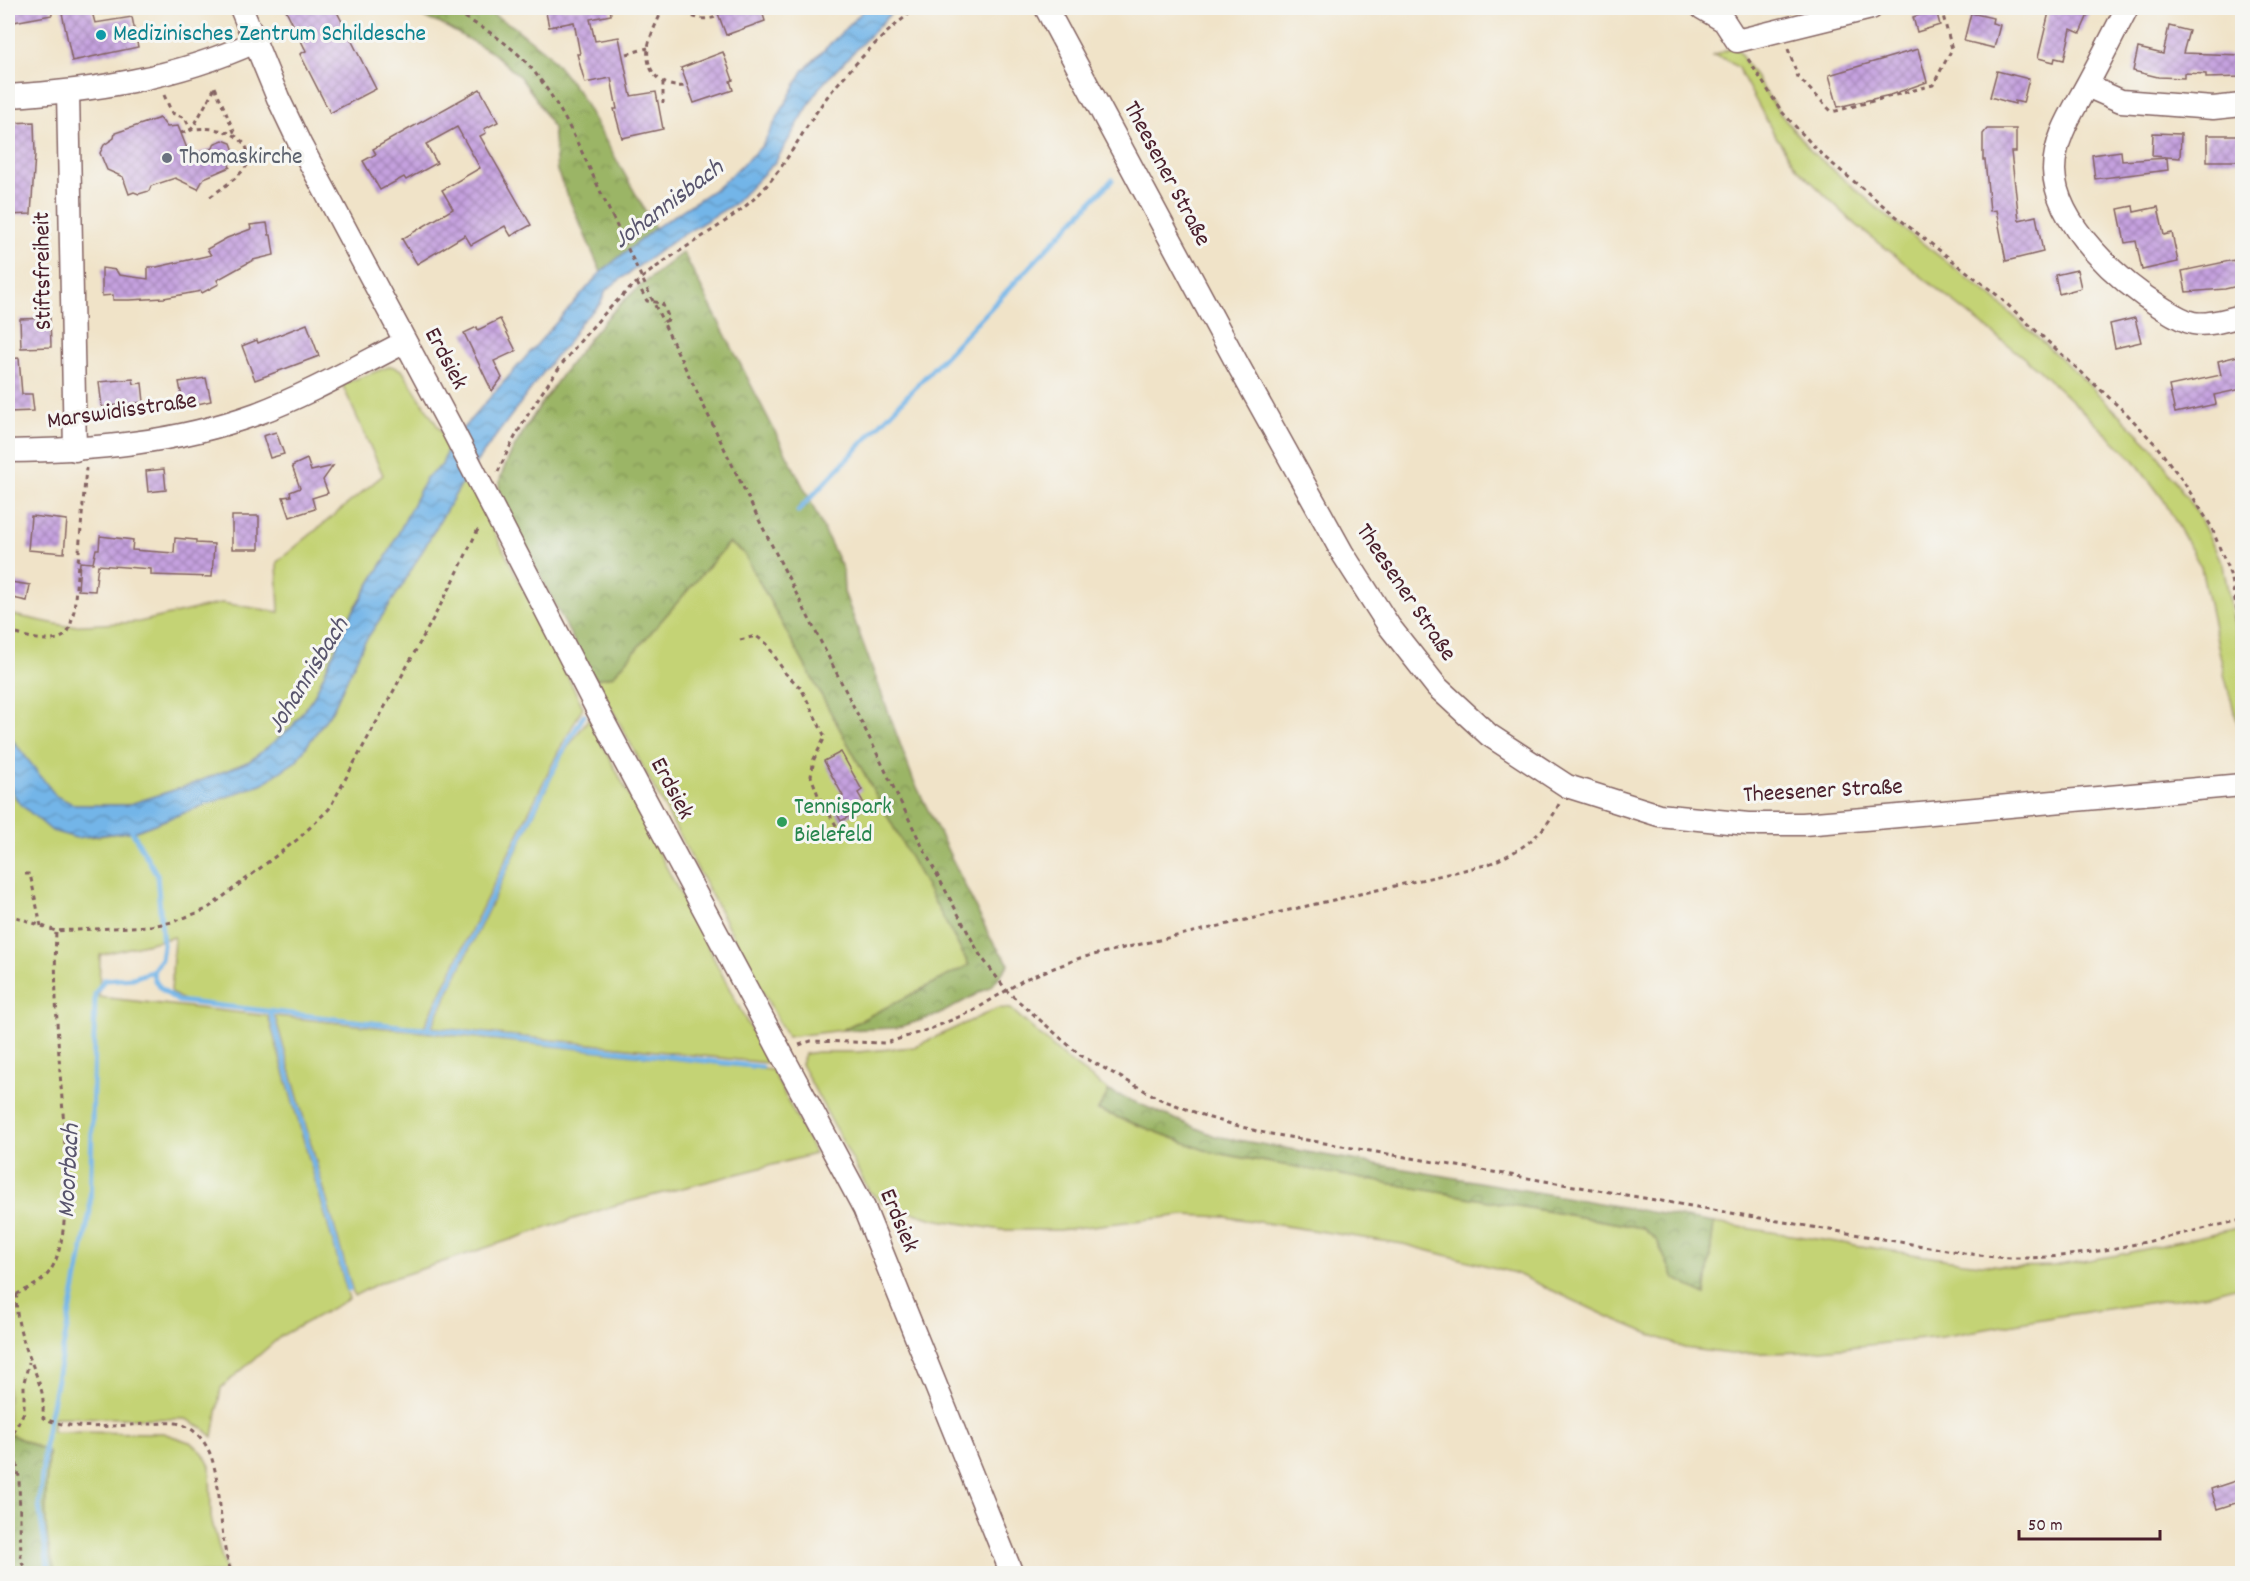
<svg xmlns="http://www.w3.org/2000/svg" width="2250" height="1581" viewBox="0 0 2250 1581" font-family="Dekko,sans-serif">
	<defs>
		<pattern id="forest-crowns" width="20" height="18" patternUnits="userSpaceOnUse" patternTransform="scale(1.5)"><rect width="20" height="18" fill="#9bb566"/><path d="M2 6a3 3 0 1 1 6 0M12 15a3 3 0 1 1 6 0" fill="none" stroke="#809354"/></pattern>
		<pattern id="water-waves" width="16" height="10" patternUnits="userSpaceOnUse" patternTransform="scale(1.5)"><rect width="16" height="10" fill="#73b5e8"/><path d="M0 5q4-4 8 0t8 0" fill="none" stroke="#6093bc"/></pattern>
		<pattern id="building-cross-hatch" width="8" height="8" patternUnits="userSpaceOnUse" patternTransform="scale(1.5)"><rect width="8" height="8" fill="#c5a1df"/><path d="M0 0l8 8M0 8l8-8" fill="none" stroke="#a283b5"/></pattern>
	</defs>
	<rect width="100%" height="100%" fill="#f6f6f2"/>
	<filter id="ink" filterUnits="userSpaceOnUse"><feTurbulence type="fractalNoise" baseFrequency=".0167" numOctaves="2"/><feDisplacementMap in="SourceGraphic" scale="12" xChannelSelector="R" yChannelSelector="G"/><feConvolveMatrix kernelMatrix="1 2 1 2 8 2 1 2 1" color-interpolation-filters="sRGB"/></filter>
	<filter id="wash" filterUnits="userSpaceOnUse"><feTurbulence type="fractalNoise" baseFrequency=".008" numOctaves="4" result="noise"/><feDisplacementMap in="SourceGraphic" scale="24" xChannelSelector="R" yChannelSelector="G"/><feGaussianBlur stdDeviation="1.35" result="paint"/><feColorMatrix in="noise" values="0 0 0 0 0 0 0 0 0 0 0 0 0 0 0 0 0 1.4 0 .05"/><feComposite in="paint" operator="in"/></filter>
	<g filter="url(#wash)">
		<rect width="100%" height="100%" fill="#f0e3c8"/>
		<g fill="#c4d375" stroke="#877950" stroke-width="1.5">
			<path d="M1735,46L1778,111L1811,151L1882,212L1991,296L2079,375L2153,448L2199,516L2223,565L2242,665V739L2225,678L2201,567L2163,499L2134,460L2038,369L1854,223L1797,168L1773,132L1738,68L1725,59L1713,56Z"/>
			<path d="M391,366L402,370L449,444L442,465L426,478L388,554L351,614L313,698L291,728L250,761L190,785L127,805H75L55,796L8,734V614L66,626L139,622L222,603L279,612L277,562L383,475L342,384Z"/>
			<path d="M466,476L583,707L558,752L424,1027L185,1001L171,993L174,937L100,955L99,997L268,1016L349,1299L281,1336L221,1388L213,1437L203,1428L186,1419L55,1417L52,1432L163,1433L192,1443L203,1453L210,1466L211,1518L226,1573H56C41,1536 46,1492 48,1452L8,1433V785L19,803L90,837L136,831L263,783L296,761L333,709L364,643L402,586Z"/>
			<path d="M729,543L743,552L969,965L842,1030L787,1037L596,679L613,676Z"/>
			<path d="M589,718L768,1063L432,1027L563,754Z"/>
			<path d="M998,1008L1011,1009L1064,1057L1109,1091L1098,1110L1210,1152L1643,1228L1657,1241L1674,1278L1705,1295L1714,1223L1963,1262L2011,1267L2053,1266L2118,1255L2242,1227V1285L2208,1294L2059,1316L1941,1337L1804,1352L1730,1354L1684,1348L1609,1317L1515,1273L1403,1244L1226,1217L1184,1215L1059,1230H1002L933,1219L883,1203L869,1191L801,1064L805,1054L817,1052H857L914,1047Z"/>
			<path d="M275,1016L772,1070L815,1154L616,1205L379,1283L354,1296Z"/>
		</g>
		<g fill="url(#forest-crowns)" stroke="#726a48" stroke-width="1.5">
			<path d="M422,8H481L513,26L549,55L577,90L655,228L601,272L557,171L553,128L535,97L520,77L493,53L441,24L424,18L420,9Z"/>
			<path d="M683,252L808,496L843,570L844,592L913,779L991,939L1009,964L992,986L938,1015L896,1028L842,1030L969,965L743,552L729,543L613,676L596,679L589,671C568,629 546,587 524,545C516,529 502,509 499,491C495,459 583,344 607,318C629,293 657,273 683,252Z"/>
			<path d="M1109,1091L1215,1136L1714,1223L1705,1295L1674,1278L1657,1241L1643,1228L1210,1152L1098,1110Z"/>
			<path d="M8,1433L48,1452C46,1492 41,1536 56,1573H8Z"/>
		</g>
		<path fill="url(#water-waves)" stroke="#5e6a8a" stroke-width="1.5" d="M866,8H896L819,88L776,161L734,204L676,239L606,290L600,304L580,323L567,344L554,358L466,476L402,586L364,643L333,709L296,761L263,783L136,831L76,838L52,831L19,803L8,785V734L56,796L75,805H127L190,785L250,761L291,728L313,698L351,615L388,554L426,478L442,465L449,444L601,272L655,228L718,187L762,146L803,71Z"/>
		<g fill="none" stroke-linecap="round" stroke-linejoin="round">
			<g stroke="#73b5e8" stroke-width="5">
				<path d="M798,511L1112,180"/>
				<path d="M153,971C153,986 167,993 178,1001L762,1067"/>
				<path d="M270,1011L349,1289"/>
				<path d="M427,1029L561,754L584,715"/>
				<path d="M49,1574L39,1505L46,1435L90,1211L95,994L104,980L133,978L153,971L161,959L163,945L157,875L129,826"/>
			</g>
		</g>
		<g id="blocks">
			<g fill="url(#building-cross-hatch)">
				<path d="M8,8H51L52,15L8,23Z"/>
				<path d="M61,8H91L95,23L132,17L138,47L72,61Z"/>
				<path d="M285,8H335L376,89L330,113L300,54L306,51Z"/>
				<path d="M545,8H610L611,15L590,19L595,41L619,37L631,96L656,92L663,129L622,138L614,109H617L611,78L585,83L577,54H580L574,22L549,27Z"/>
				<path d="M716,8H761L765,21L726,35Z"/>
				<path d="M2050,8H2091L2080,33L2071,29L2064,60L2055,58L2054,62L2038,58Z"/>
				<path d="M1936,10L1940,25L1917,32L1913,17Z"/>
				<path d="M1971,13L1993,18L1992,23L2000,25L1994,48L1964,41Z"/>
				<path d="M2169,26L2189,31L2183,53L2242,55V77L2206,78V74L2184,73V78L2158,77L2133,71L2138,48L2163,54Z"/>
				<path d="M1918,49L1927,82L1890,95L1838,107L1829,75Z"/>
				<path d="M723,52L733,80L730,81L733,90L694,103L681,68Z"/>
				<path d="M1997,71L2029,79L2023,103L2015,101V104L1990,97Z"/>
				<path d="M480,89L498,122L484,129L486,133L480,136L531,225L511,236L505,226L471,245L465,235L417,264L402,239L453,209L442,190L480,168L457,127L426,144L437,163L406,180L404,177L380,190L363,161L376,154L373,149Z"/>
				<path d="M160,118L167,127L178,126L190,156L213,148L215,143L223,140L231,143L234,151L229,164L230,167L204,178L198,189L175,178L151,186L149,191L139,194L134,192L129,194L123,177L107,170L100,153L104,145L114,138L115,133Z"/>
				<path d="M34,122L35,154L31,214L8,215V123Z"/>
				<path d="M1987,129H2016V152H2011L2019,220L2036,216L2043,252L2006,261L1996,210L1990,211L1985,160H1983V134Z"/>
				<path d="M2153,133L2181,134L2180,158L2152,156Z"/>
				<rect x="2207" y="135" width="31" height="26"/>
				<path d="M2121,151L2122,161L2167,158L2168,170L2095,179L2092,155Z"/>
				<path d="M2133,206L2134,212L2158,207L2164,235L2172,233L2178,262L2142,270L2136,241L2125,243L2118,209Z"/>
				<path d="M267,223L269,235H271L274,255L253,260L217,280L219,284L202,293L201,291L164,298L130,300H113V295L102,296V268L116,270L119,275L148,279V267H157L211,255L207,249L227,238L251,229L250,225Z"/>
				<path d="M2234,260L2235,263L2242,261V285L2225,289L2186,292L2182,271Z"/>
				<path d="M2077,270L2081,288L2059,294L2055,275Z"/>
				<path d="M50,318L51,347L21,348L20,319Z"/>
				<path d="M2135,318L2141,342L2115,348L2110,324Z"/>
				<path d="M500,319L516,351L494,361L502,378L492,391L464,333L477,327L478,330Z"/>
				<path d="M307,324L319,356L255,380L242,346L257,340L258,343Z"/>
				<path d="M2242,355V389L2214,395L2216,404L2175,413L2169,386L2221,375L2218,361Z"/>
				<path d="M19,358L22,394H32L34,411L8,412V359Z"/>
				<path d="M206,378L211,401L184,407L179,382Z"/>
				<path d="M133,379L134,384L142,383L144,402L102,407L99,382Z"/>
				<path d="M276,432L284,454L270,458L263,436Z"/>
				<path d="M307,459L311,471L333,466L323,480L328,493L312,498L315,509L290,517L283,497L291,496L290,492L300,488L292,466Z"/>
				<path d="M164,469L166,490L148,492L146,471Z"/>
				<path d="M31,516L67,520L64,553L28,550Z"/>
				<rect x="232" y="516" width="27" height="33"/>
				<path d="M100,536L133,540L132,550L174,553L175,538L196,540V543L214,544L212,577L151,575V569L98,565L95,591L78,590L80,562L93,563L96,549H99Z"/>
				<path d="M10,582L30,585L27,601L8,597Z"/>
				<path d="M841,752L862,790L858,793L866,807L841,821L834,808L843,803L840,797L843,796L824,761Z"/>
				<path d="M2238,1480L2242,1501L2217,1509L2211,1489Z"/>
			</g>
		</g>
	</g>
	<g filter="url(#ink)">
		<use href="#blocks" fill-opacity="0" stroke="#846462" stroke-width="1.5"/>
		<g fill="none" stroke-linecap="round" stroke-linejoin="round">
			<defs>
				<g id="minor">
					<path d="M241,8L278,98L300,144L452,429L599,713L864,1208L1012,1574"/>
					<path d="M1046,8L1238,365L1343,554L1389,626L1437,687L1489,735L1567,786L1659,815L1748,824H1803L1876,818L2242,785"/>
					<path d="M1702,8L1724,21L1737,41L1871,8"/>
					<path d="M2127,8C2114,33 2101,59 2087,85C2073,111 2054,139 2054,170C2055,225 2121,283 2164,309C2172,314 2183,321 2193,323C2209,326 2227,319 2242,316"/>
					<path d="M2087,86L2121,101L2213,108L2242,105"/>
					<path d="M68,92L75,450"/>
					<path d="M8,96C93,91 176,78 255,42"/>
					<path d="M8,451C92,450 176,443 256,414C307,395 356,367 405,342"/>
				</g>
			</defs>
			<use href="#minor" stroke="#846462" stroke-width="25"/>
			<g stroke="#846462" stroke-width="3" stroke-dasharray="4.5 4.5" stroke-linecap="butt">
				<path d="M450,8L452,11C477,24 500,37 521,57C561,97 587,165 612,216"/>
				<path d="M663,8C658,21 650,34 648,48C645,72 662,89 685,86"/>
				<path d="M677,8C689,16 701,22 716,17"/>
				<path d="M1788,49L1798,77L1832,112L1933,85L1952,49L1941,8"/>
				<path d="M627,54L648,48"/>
				<path d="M1748,59L1782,112L1823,156L1908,226L1997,295L2127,414L2155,444L2183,481L2211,526L2230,574L2242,637"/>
				<path d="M663,82V103"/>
				<path d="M215,87L235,134"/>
				<path d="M164,95L172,113L185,118L191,130C211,125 253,132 248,162C246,173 219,190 210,197"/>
				<path d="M181,133L191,130L195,124L215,87"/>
				<path d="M637,283L647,301L662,303L668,316V320L663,322L758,518L864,727L925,852L980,955L1007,991L1080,1055L1160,1099L1210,1118L1260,1132L1964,1253C1980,1255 1998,1258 2014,1258C2091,1259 2168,1236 2242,1220"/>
				<path d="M498,472C528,402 593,314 655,268C689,243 728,224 759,194C787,165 803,129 827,97C851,67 886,30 917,8"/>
				<path d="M8,632C24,635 54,648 67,633C71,628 72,617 74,611L86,468"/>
				<path d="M740,640L756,636L767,644L785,673L801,688L825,737L814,759L811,776L818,795L840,832L855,839"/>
				<path d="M25,874H30L41,926"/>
				<path d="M8,914L56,931L151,926L173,922L207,909L298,839L329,809L452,584L479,527"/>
				<path d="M799,1045L811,1041L886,1043L930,1029L973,1011L1025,979L1080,958L1486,865C1519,852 1543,837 1559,804"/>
				<path d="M8,1290L17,1294C29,1288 42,1283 50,1271C76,1234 63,1119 60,1072C57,1025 54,978 56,931"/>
				<path d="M17,1294C13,1327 32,1359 41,1389C44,1398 43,1409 43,1418C74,1432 115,1425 148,1424C157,1424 167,1422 176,1423C193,1426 205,1440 211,1456C224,1494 217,1536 232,1574"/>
				<path d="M8,1426L19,1423"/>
				<path d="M28,1574L21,1561L19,1477L12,1436L24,1412V1382L29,1362"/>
			</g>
			<use href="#minor" stroke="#fff" stroke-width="22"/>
			<path stroke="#846462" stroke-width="3" stroke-dasharray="4.5 4.5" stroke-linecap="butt" d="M612,216L663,322"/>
		</g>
	</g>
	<circle fill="#0f9aa8" stroke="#f6f6f2" stroke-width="2" cx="101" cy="35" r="6"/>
	<circle fill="#6b7280" stroke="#f6f6f2" stroke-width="2" cx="167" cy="158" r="6"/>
	<circle fill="#2e9e5b" stroke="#f6f6f2" stroke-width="2" cx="782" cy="822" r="6"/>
	<g text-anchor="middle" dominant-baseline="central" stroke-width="6" stroke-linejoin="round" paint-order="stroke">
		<g font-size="24" fill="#0d838f" stroke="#f6f6f2" text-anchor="start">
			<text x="113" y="35">Medizinisches Zentrum Schildesche</text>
		</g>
		<g font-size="24" fill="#5b616d" stroke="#f6f6f2" text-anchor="start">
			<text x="179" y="158">Thomaskirche</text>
		</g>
		<g font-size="24" fill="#4a1f2b" stroke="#f6f6f2">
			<text transform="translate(1166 174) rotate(62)">Theesener Straße</text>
			<text transform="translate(44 271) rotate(-91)">Stiftsfreiheit</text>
			<text transform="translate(445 359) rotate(62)">Erdsiek</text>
			<text transform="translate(122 412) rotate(-8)">Marswidisstraße</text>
			<text transform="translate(1405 593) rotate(56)">Theesener Straße</text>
			<text transform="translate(671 789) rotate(62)">Erdsiek</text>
			<text transform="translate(1823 792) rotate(-3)">Theesener Straße</text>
			<text transform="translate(898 1221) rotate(67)">Erdsiek</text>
		</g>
		<g font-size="24" fill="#27864d" stroke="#f6f6f2" text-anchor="start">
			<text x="794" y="808">Tennispark<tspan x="794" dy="28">Bielefeld</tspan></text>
		</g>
		<g font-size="26" font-style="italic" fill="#58546d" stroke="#f6f6f2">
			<text transform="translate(669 205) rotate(-37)">Johannisbach</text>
			<text transform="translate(309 676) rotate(-58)">Johannisbach</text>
			<text transform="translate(70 1171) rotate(-87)">Moorbach</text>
		</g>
	</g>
	<rect width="2250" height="1581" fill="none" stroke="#f6f6f2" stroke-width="30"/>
	<path d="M2019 1530v9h141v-9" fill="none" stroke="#4a1f2b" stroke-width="3"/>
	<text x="2028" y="1530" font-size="18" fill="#4a1f2b" stroke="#f6f6f2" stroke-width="4.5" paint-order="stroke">50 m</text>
</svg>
